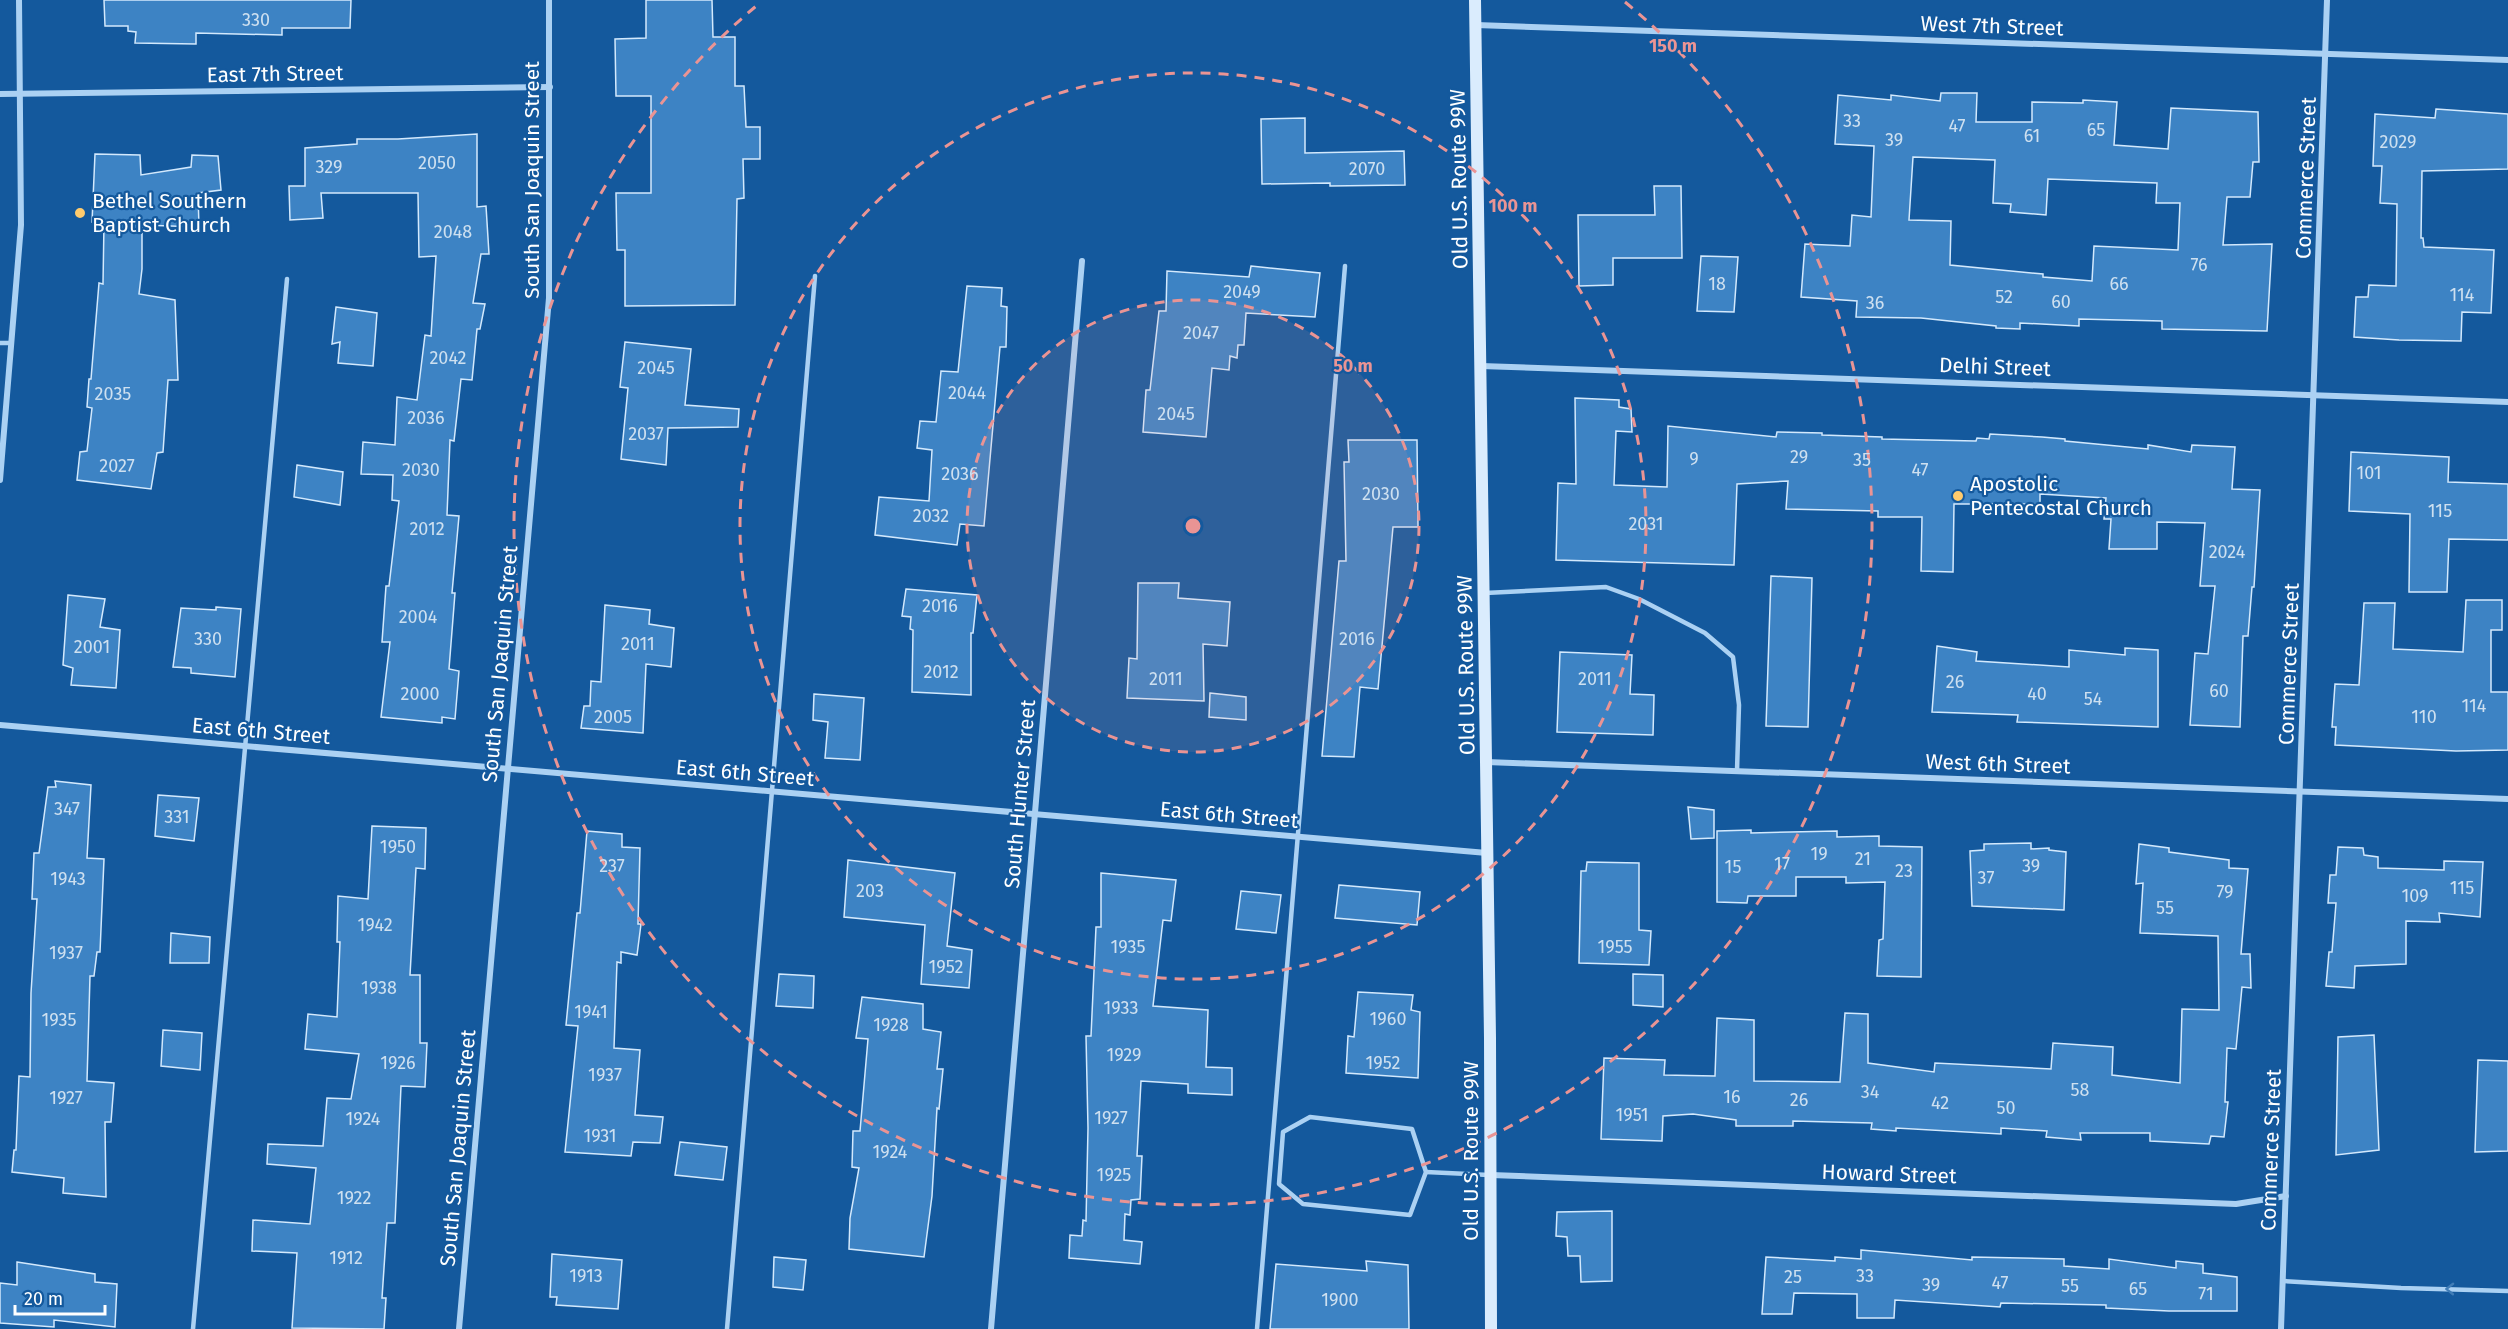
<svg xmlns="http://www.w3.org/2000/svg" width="2508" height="1329" viewBox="0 0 2508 1329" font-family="'Fira Sans',sans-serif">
	<rect width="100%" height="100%" fill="#14599d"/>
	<g fill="#3d83c4" stroke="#d3e9fd" stroke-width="1.5" fill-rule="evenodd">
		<path d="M104,0H351L350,28H282V35L196,33V44L135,43L136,32L128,31V26H105Z"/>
		<path d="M646,0H712L713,37H735V86H744L746,127H760V159H743L744,198L737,199L735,305L625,306V250H617L616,193H651V96H616L615,39L646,38Z"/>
		<path d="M1941,93H1977L1976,122H2032V102L2083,103V100L2117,102L2114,145L2168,149L2171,108L2258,112L2259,162H2253L2250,197H2227L2223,245L2272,244L2267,331L2162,329V321L2079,319V326L2020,323V329L1996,328V326L1921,318L1856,317L1857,301L1801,297L1805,244L1850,246L1852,215L1871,217L1874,146L1835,144L1838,95L1891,100V95L1940,101ZM1913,157L1995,160L1993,203L2011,204L2010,212L2046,215L2048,179L2157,183L2156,203H2180L2178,250L2094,246L2092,281L2043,277V274L1950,265L1951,221L1909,220Z"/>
		<path d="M2436,109L2508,114V169L2422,171L2421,238H2423L2424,247L2494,250L2491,313L2462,312L2461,341L2399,340L2354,337L2356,297H2368L2369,285L2396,286L2397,204L2380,203L2382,166H2373L2375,114L2435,118Z"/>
		<path d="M1305,118V153L1404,151L1405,185L1330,186V183L1262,184L1261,119Z"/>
		<path d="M477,134V207L486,206L489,254H481L473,303L485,304L480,329H477L472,380L461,379L454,441L450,440L447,515L459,516L452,593H455L449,669L459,671L455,719L442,717V723L381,717L390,642H382L386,586H389L399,501L392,500L393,475L361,474L363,442L395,445L397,397L417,400L425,335L431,336L436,256L419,257L418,193H321L323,218L290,220L289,186H305V148L357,144V139H398Z"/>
		<path d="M95,154L140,155L141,175L191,167L192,155L218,156L221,190L198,193L199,227L142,225V269L139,294L175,300L178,380H168L163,452L157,453L151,489L77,480L80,452L87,451L92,408L87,407L89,379H91L99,283L103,284L104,223L92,222Z"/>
		<path d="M1654,186H1681L1682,258H1613V285L1579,286L1578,215H1655Z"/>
		<path d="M1701,256L1738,257L1734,312L1697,311Z"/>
		<path d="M1251,266L1320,273L1315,317L1246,313L1244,345H1238L1237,358L1230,356L1229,370L1212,368L1206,437L1143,432L1146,390H1150L1159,311H1166L1167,271L1249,277Z"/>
		<path d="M967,286L1002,288L1001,306L1007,307L1006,347H1000L984,526L960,524L957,545L875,535L879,497L929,501L932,450L917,448L920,421L936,422L941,371L958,372Z"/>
		<path d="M336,307L377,313L373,366L338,363L340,342L332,344Z"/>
		<path d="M625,342L691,349L685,405L739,409L738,427L668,428L666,465L621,459L628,388L620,387Z"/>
		<path d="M1575,398L1619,400V407L1631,409L1632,432L1616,431L1614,485L1667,487L1668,426L1776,437L1777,432L1822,433V435L1882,437V439L1976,441L1977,438L1989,439L1990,434L2042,437L2065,439V441L2148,449V445L2191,452L2192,445L2235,447L2232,489L2260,490L2254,587H2252L2248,636H2243L2240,727L2190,725L2195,653L2208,654L2215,586H2200L2205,523L2157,522V549H2109L2111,519H2104L2106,498L2040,494V504H1954L1953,572L1921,571L1922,517H1878V511L1786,509L1788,481L1737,484L1734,565L1556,560L1558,483L1576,484Z"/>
		<path d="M1348,440H1417L1418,527H1393L1378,689L1360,687L1354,757L1322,756L1339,561H1346L1344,462H1349Z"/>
		<path d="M2351,452L2449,457L2448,482L2508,484V540L2449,539L2447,592H2409L2410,514L2349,511Z"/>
		<path d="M297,465L343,472L340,505L294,497Z"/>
		<path d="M1771,576L1812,578L1808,727L1766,726Z"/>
		<path d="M1138,583H1179L1178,598L1230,602L1227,646L1203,644L1204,701L1127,698L1129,658L1137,659Z"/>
		<path d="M906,589L977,595L973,633H971V695L912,692L913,630L910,629L911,617L902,616Z"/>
		<path d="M68,595L105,599L100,627L120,630L116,688L71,685L73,668L63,665Z"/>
		<path d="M2466,600H2502V630H2491V692H2508V750L2456,751L2335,745L2336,727H2332L2335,684L2359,685L2364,603H2395L2393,649L2463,652Z"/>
		<path d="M605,605L650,610L649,624L674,628L671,667L646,664L643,733L581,728L584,706H590L591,681L601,682Z"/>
		<path d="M216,607L241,609L235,677L191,673V668L173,667L181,608L216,610Z"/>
		<path d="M1937,646L1977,652L1976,661L2069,667V650L2125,655V648L2158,650V727L2017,722L2018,715L1932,712Z"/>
		<path d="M1560,652L1632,655L1630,694L1654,695L1653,735L1557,732Z"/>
		<path d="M1210,693L1246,697V720L1209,717Z"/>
		<path d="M814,694L864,698L860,760L825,758L828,722L813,720Z"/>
		<path d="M55,781L91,785L87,858L104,859L100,952H97L94,976H90L87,1081L114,1083L111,1122H105L106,1197L63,1193L64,1178L12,1172L14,1150H16L19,1076L30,1077L31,993L37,899H32L34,853H39L48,787H56Z"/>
		<path d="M158,795L199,798L194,841L155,836Z"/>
		<path d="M1688,807L1714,810V838L1691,839Z"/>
		<path d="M372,826L426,828L425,869L416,868L410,975H420V1043H427L425,1087L401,1086L395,1223H387L382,1298H386L384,1329L292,1328L297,1253L252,1251L253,1220L310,1224L316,1168L267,1164L268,1144L323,1146L327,1098L351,1099L359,1054L305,1049L308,1014L337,1017L340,942H337L338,896L368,899Z"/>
		<path d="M1751,830V833L1837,831V837L1879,836V846L1922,847L1921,977L1877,976L1879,940L1883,939L1885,882L1846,883V877H1796V896H1748L1747,903L1717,902V831Z"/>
		<path d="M587,831L622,834V847L640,848L638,924H641L637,955L621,952V963L617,962L614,1048L640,1050L635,1115L663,1117L660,1143L633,1142L631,1156L565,1152L578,1026L566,1025L577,913H580Z"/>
		<path d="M2031,843V849L2049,848V850L2066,852L2064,910L1972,906L1970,851L1984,850V844Z"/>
		<path d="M2139,844L2169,848V852L2229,860V868L2248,869L2241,954H2250L2251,988L2242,987L2236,1049L2227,1048L2225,1102H2228L2224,1137L2211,1136L2209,1144L2150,1141V1133H2080L2081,1140L2046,1137L2047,1131L2001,1128V1134L1896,1128V1131L1871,1129L1872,1123L1831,1122L1793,1121V1126H1736V1120L1693,1114L1663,1116L1662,1141L1601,1139L1604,1058L1665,1060L1664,1075L1715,1076L1717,1018L1754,1020V1081L1840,1082L1845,1013L1868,1014V1063L1934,1072L1935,1063L2051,1069L2053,1043L2113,1047L2112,1075L2180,1083L2182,1009L2219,1010L2218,936L2140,933L2143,883L2136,884Z"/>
		<path d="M2338,847L2363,848L2364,855L2378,857V868L2444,870V861L2483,862L2480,917L2439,913L2440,922L2406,921V964L2355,966L2354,988L2326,986L2329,952H2332L2336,903H2328L2330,875H2336Z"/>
		<path d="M848,860L955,873L947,946L972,950L969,988L921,984L925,925L844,917Z"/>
		<path d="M1587,862L1639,863V930L1651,931L1649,965L1579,963L1581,871H1586Z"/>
		<path d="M1101,873L1176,880L1171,921L1163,920L1153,1006L1208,1010L1206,1067L1232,1068V1095L1188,1093V1084L1141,1081L1137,1156H1142L1140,1199L1131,1200L1130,1215L1125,1214L1124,1240L1142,1242L1140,1264L1069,1258L1070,1235L1082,1236L1083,1220L1086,1221L1088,1128L1086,1036H1091L1096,927H1101Z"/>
		<path d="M1339,885L1420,892L1417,925L1335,918Z"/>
		<path d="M1241,891L1281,895L1276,933L1236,929Z"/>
		<path d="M171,933L210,937L209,963H170Z"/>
		<path d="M779,974L814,976L813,1008L776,1006Z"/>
		<path d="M1633,974L1663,975V1007L1633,1005Z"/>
		<path d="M1358,992L1413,995L1411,1010L1420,1012L1418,1078L1346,1073L1348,1036L1354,1037Z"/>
		<path d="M862,997L923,1004V1029L941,1032L937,1069H943L939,1109L937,1108L932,1196L924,1257L849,1249L850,1218L859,1168L852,1167L853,1131H860L868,1039L856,1038Z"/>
		<path d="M163,1030L202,1033L200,1070L161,1066Z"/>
		<path d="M2374,1035L2379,1150L2336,1155L2338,1037Z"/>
		<path d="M2478,1060L2508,1061V1151L2475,1152Z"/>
		<path d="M680,1142L727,1147L723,1180L675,1175Z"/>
		<path d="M1612,1211V1281L1581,1282L1580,1256H1568L1567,1237L1556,1236L1557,1212Z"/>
		<path d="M1861,1250L1972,1260V1257L2064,1259V1266L2109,1269V1259L2176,1268V1261L2203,1264V1273L2237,1277V1311H2169L2106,1308V1305L2001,1303L2000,1307L1895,1300L1894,1318H1857V1294L1794,1293L1792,1314H1762L1766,1257L1835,1261V1257L1861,1259Z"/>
		<path d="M552,1254L622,1260L618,1309L556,1305L557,1297H550Z"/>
		<path d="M774,1257L806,1260L803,1290L773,1287Z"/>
		<path d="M1366,1261L1408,1265L1409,1329H1270L1276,1264L1367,1271Z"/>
		<path d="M17,1262L95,1274V1282L117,1284L115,1327L54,1320V1327L0,1323V1283L17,1285Z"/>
	</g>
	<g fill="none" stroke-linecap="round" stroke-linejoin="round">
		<g stroke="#abd1f3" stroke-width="4.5">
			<path d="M0,343H11"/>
			<path d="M1485,593L1606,587L1639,599L1705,633L1733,657L1739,705L1737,771"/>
			<path d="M1310,1117L1412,1129L1426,1172L1410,1215L1303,1204L1279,1184L1283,1132Z"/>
			<path d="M1426,1172L1489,1175"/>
			<path d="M2283,1281L2401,1288L2508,1291"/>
			<path d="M193,1329L287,279"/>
			<path d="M727,1329L815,276"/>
			<path d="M1257,1329L1345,266"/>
		</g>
		<g stroke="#abd1f3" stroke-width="6">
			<path d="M1476,25L2508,60"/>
			<path d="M0,94L550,87"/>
			<path d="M1481,366L2508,402"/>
			<path d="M0,480L21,225L19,0"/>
			<path d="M0,725L1487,853"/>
			<path d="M1486,762L2508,799"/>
			<path d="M1491,1175L2236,1204L2286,1196"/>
			<path d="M459,1329L549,298V0"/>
			<path d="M991,1329L1082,261"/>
			<path d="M2281,1329L2327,0"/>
		</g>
		<path stroke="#daecfd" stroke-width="12" d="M1475,0L1490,1038L1491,1329"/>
	</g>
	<defs><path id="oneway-chevron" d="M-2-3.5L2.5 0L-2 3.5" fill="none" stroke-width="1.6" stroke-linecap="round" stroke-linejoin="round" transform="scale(1.5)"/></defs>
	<use stroke="#417db7" href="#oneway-chevron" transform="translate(2450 1289) rotate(-179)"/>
	<circle cx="1193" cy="526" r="226" fill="#ea9494" fill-opacity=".12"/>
	<g fill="none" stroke="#ea9494" stroke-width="3" stroke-dasharray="10 8">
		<circle cx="1193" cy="526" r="226"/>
		<circle cx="1193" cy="526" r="453"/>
		<path d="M1625 2A679 679 0 1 1 761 2"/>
	</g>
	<g fill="#ffcb6d" stroke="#14599d" stroke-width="2">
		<circle cx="80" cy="213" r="6"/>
		<circle cx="1958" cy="496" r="6"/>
	</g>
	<g text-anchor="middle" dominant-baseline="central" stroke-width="4.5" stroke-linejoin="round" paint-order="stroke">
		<g font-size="18" fill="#cee0f0">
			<text x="256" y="20">330</text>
			<text x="1852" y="121">33</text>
			<text x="1957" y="126">47</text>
			<text x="2096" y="130">65</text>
			<text x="2032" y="136">61</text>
			<text x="1894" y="140">39</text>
			<text x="2398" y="142">2029</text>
			<text x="437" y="163">2050</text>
			<text x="329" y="167">329</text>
			<text x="1367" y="169">2070</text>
			<text x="453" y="232">2048</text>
			<text x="2199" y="265">76</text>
			<text x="1717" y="284">18</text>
			<text x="2119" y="284">66</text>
			<text x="1242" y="292">2049</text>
			<text x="2462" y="295">114</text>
			<text x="2004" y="297">52</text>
			<text x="2061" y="302">60</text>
			<text x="1875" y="303">36</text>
			<text x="1201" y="333">2047</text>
			<text x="448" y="358">2042</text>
			<text x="656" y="368">2045</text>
			<text x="967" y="393">2044</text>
			<text x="113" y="394">2035</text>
			<text x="1176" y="414">2045</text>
			<text x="426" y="418">2036</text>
			<text x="646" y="434">2037</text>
			<text x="1799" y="457">29</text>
			<text x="1694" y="459">9</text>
			<text x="1862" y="460">35</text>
			<text x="117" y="466">2027</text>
			<text x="421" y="470">2030</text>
			<text x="1920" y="470">47</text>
			<text x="2369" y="473">101</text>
			<text x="960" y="474">2036</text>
			<text x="1381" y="494">2030</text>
			<text x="2440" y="511">115</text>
			<text x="931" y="516">2032</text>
			<text x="1646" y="524">2031</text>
			<text x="427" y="529">2012</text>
			<text x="2227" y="552">2024</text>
			<text x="940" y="606">2016</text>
			<text x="418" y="617">2004</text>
			<text x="208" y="639">330</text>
			<text x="1357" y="639">2016</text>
			<text x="638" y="644">2011</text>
			<text x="92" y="647">2001</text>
			<text x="941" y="672">2012</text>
			<text x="1166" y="679">2011</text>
			<text x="1595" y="679">2011</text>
			<text x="1955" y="682">26</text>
			<text x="2219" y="691">60</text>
			<text x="420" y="694">2000</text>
			<text x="2037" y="694">40</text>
			<text x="2093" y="699">54</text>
			<text x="2474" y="706">114</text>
			<text x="613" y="717">2005</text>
			<text x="2424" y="717">110</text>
			<text x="67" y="809">347</text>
			<text x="177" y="817">331</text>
			<text x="398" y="847">1950</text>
			<text x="1819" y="854">19</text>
			<text x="1863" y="859">21</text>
			<text x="1782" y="864">17</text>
			<text x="612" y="866">237</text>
			<text x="2031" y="866">39</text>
			<text x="1733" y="867">15</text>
			<text x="1904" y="871">23</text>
			<text x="1986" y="878">37</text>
			<text x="68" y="879">1943</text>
			<text x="2462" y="888">115</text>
			<text x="870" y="891">203</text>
			<text x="2225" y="892">79</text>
			<text x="2415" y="896">109</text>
			<text x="2165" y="908">55</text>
			<text x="375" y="925">1942</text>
			<text x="1128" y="947">1935</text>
			<text x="1615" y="947">1955</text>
			<text x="66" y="953">1937</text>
			<text x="946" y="967">1952</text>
			<text x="379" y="988">1938</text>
			<text x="1121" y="1008">1933</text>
			<text x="591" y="1012">1941</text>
			<text x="1388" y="1019">1960</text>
			<text x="59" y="1020">1935</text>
			<text x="891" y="1025">1928</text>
			<text x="1124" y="1055">1929</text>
			<text x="398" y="1063">1926</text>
			<text x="1383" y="1063">1952</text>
			<text x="605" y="1075">1937</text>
			<text x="2080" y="1090">58</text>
			<text x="1870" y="1092">34</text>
			<text x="1732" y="1097">16</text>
			<text x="66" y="1098">1927</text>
			<text x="1799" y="1100">26</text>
			<text x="1940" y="1103">42</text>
			<text x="2006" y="1108">50</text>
			<text x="1632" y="1115">1951</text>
			<text x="1111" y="1118">1927</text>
			<text x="363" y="1119">1924</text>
			<text x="600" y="1136">1931</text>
			<text x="890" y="1152">1924</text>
			<text x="1114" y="1175">1925</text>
			<text x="354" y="1198">1922</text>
			<text x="346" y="1258">1912</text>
			<text x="586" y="1276">1913</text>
			<text x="1865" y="1276">33</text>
			<text x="1793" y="1277">25</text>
			<text x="2000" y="1283">47</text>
			<text x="1931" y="1285">39</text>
			<text x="2070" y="1286">55</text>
			<text x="2138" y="1289">65</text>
			<text x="2206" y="1294">71</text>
			<text x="1340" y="1300">1900</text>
		</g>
		<g font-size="21" fill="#fff" stroke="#14599d">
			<text transform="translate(1992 26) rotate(2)">West 7th Street</text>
			<text transform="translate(275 74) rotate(-1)">East 7th Street</text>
			<text transform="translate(2306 178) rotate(-88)">Commerce Street</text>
			<text transform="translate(1459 179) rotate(-91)">Old U.S. Route 99W</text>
			<text transform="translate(532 180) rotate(-90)">South San Joaquin Street</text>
			<text transform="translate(1995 367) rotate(2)">Delhi Street</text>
			<text transform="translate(500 664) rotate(-85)">South San Joaquin Street</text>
			<text transform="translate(2289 664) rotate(-88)">Commerce Street</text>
			<text transform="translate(1466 665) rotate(-91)">Old U.S. Route 99W</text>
			<text transform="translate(261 731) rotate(5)">East 6th Street</text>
			<text transform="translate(1998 764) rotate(2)">West 6th Street</text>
			<text transform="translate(745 773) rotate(5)">East 6th Street</text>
			<text transform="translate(1020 794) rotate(-85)">South Hunter Street</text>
			<text transform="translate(1229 815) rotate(5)">East 6th Street</text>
			<text transform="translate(458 1148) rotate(-85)">South San Joaquin Street</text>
			<text transform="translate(2271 1150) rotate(-88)">Commerce Street</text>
			<text transform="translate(1471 1151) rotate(-90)">Old U.S. Route 99W</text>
			<text transform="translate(1889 1174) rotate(2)">Howard Street</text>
		</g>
		<g font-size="21" fill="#fff" stroke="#14599d" text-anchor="start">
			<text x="92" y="201">Bethel Southern<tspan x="92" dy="24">Baptist Church</tspan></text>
			<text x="1970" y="484">Apostolic<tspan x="1970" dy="24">Pentecostal Church</tspan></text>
		</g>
	</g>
	<circle cx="1193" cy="526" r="9" fill="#ea9494" stroke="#14599d" stroke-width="3"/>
	<g font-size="18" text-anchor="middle" font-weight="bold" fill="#ea9494" stroke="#14599d" stroke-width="4.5" stroke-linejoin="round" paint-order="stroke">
		<text x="1673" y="52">150 m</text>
		<text x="1513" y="212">100 m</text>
		<text x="1353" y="372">50 m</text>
	</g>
	<path d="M15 1305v9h90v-9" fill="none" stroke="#ffffff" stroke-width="3"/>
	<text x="24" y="1305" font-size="18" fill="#ffffff" stroke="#14599d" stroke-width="4.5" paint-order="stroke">20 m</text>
</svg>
